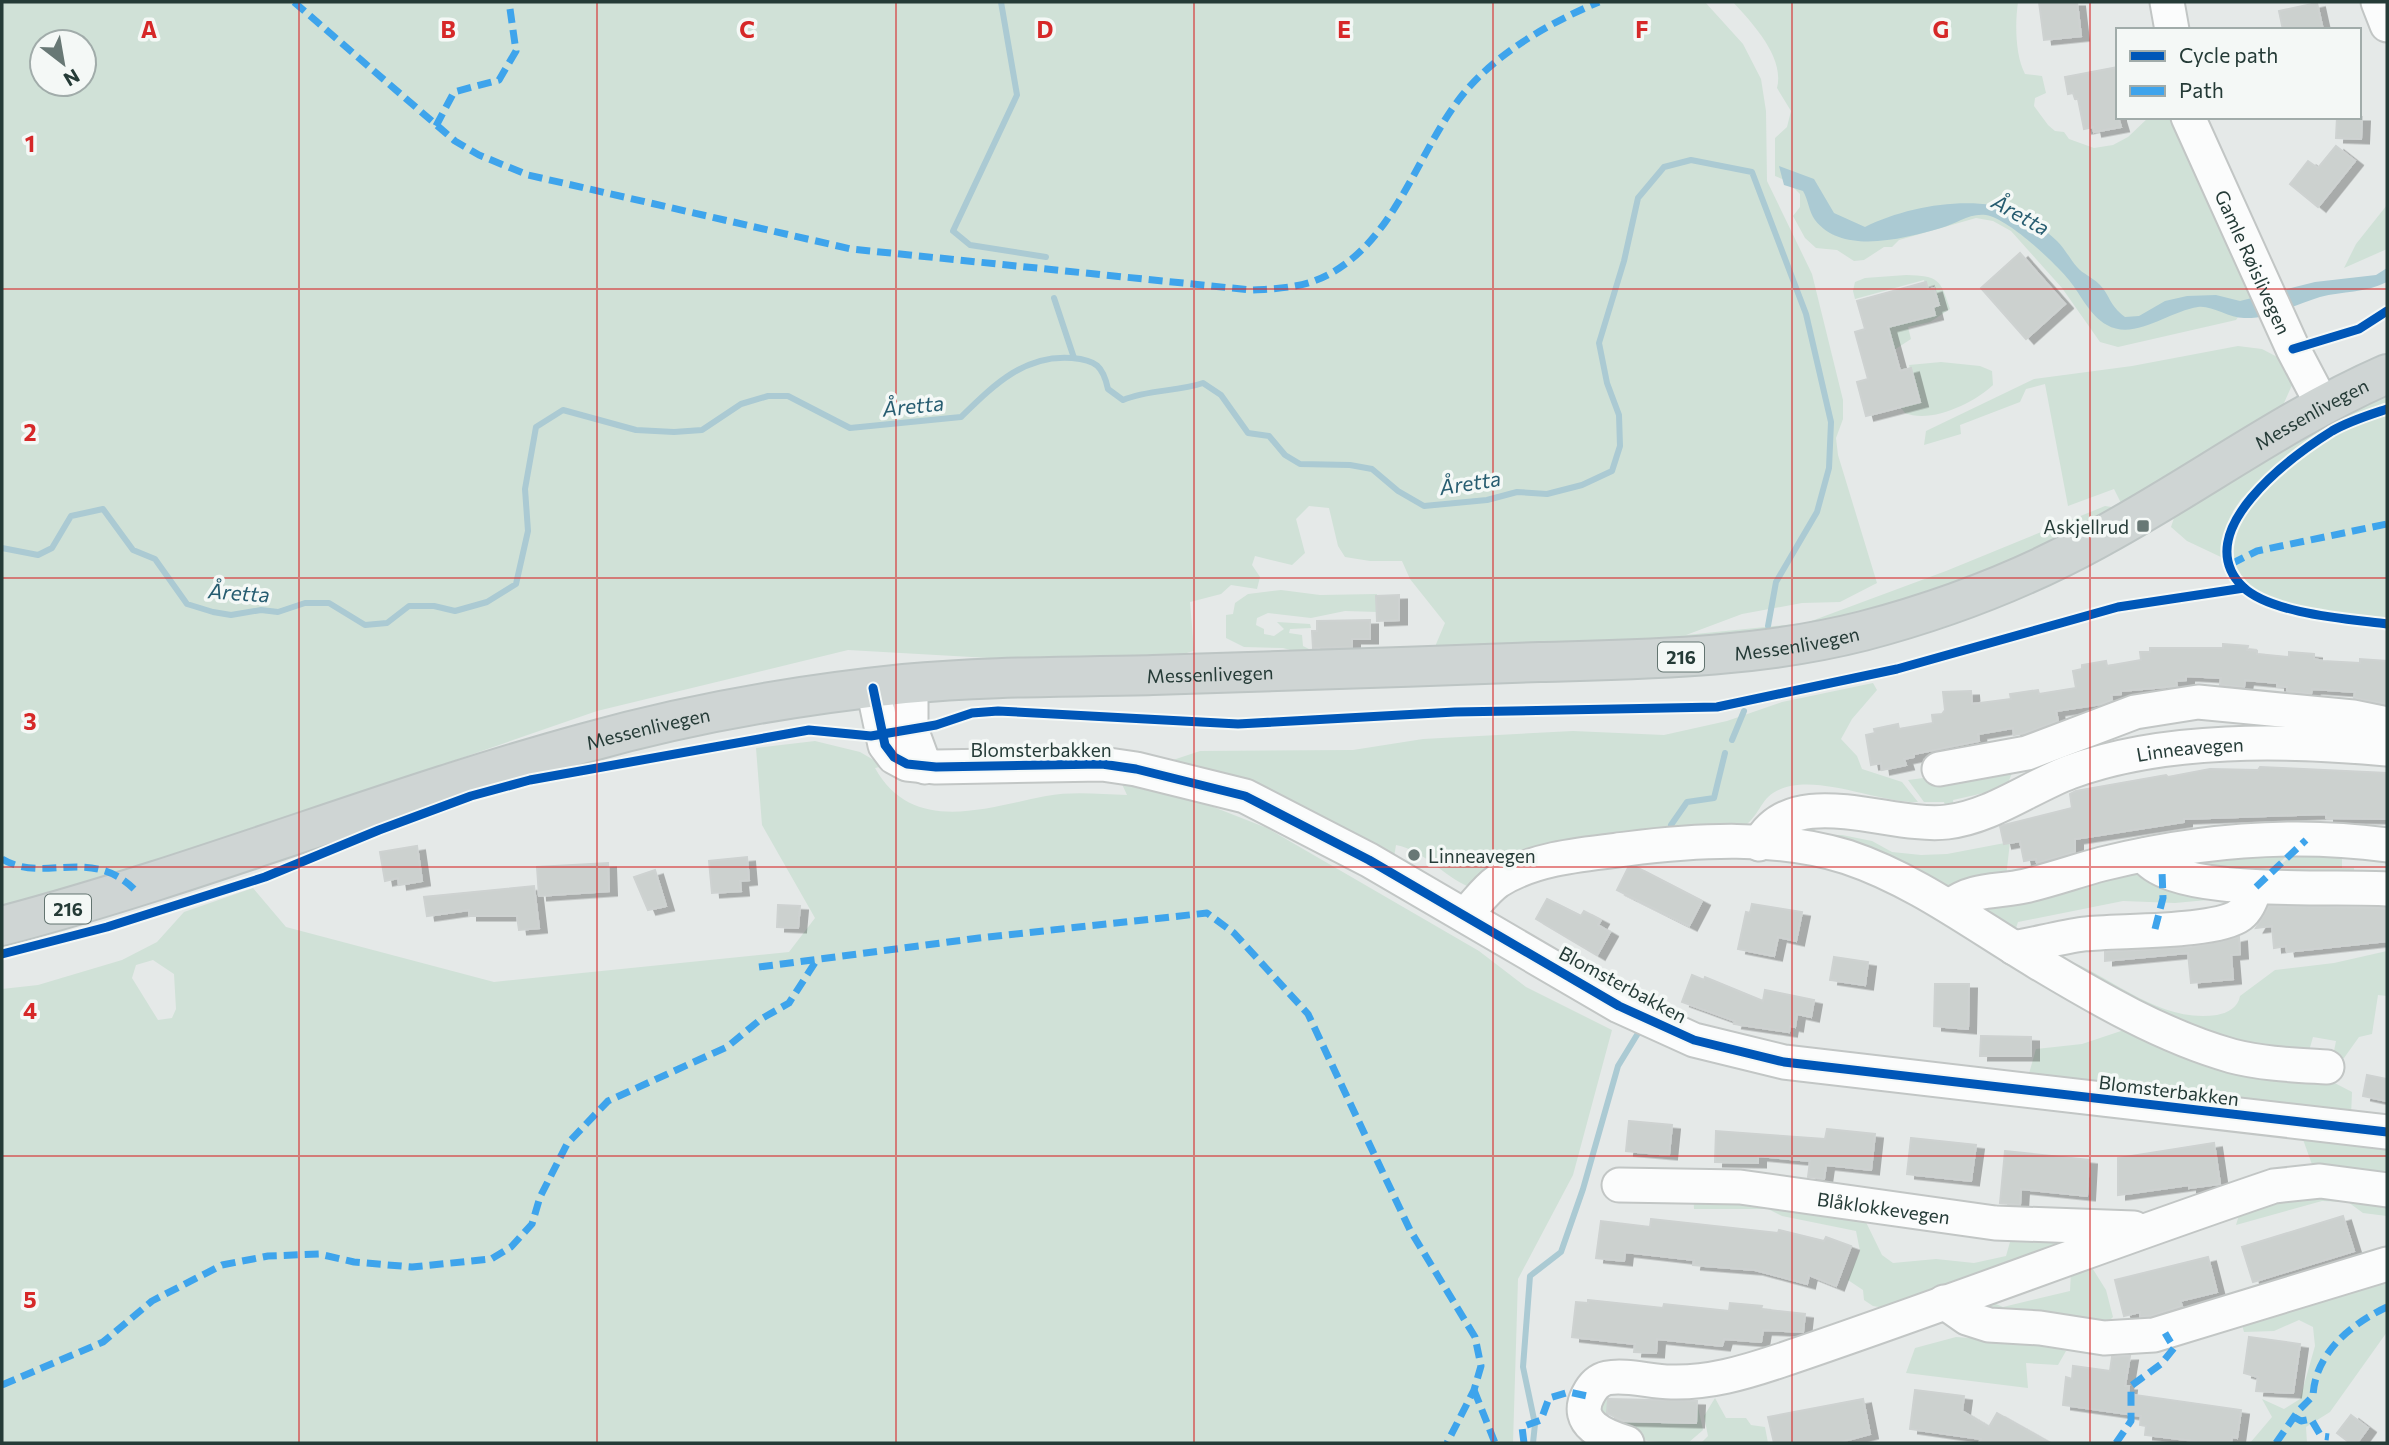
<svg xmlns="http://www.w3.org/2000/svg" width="2389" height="1445" viewBox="0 0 2389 1445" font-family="Commissioner,sans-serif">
	<defs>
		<filter id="shadow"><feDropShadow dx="8" dy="4.5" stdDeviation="0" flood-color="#0004"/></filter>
	</defs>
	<rect width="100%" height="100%" fill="#e5e9e8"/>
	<g fill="#d0e1d7" fill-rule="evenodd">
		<path d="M2,2H1705L1743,44L1761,79L1766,111L1767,181L1812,274L1843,400V419L1836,438L1838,455L1877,583L1840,602L1802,603L1742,614L1686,635L1806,623L1946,571L2105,506L2124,509L2114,489L2068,506L2045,384L2026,389L2020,402L1960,425L1961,434L1924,445L1926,431L2034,379L2132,366L2238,346L2262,349L2283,360L2292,374V385L2280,412L2066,544L1997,575L1893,611L1741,642L1445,652L1434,649L1445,623L1410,579L1402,561H1370L1345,557L1338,546L1329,508L1309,506L1296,519L1305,553L1292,565L1255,556L1252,565L1260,577L1257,589L1231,585L1221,594L1190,602L1194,651C1179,655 1163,661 1147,664C1124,668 1024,670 1007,659L848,650L597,711L320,807L313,818L290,827L2,916ZM42,42H84V84H42Z"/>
		<path d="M1733,2H2018C2015,23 2015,55 2025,74L2042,76L2046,93L2035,98L2034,106L2048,125L2055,131L2064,132L2069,139L2094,148L2113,145L2128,137L2149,117H2180L2259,287L2236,320L2118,347L2100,342L2062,288L2011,231L1993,221L1976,218L1899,240L1892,247H1884L1864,260L1854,261L1837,250L1816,248L1805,238L1793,216L1800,207V194L1787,181L1775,176V138L1787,127L1791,111L1777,88C1785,57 1752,23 1733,2Z"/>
		<path d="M2387,205V249L2344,268L2356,244Z"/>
		<path d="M1906,275C1939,276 1940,279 1950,309L1930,322L1908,327L1911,339L1894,350L1887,326L1937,303L1933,286L1926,288L1924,280L1855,299L1853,291L1855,282L1865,278Z"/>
		<path d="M1941,362L1980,366L1992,371L1993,385C1974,403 1931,424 1905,413L1899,405L1918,400L1909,365Z"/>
		<path d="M2387,389V405L2345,421L2312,439L2242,498L2233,511L2223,558L2187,541L2171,527L2175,515L2212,487Z"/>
		<path d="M2387,414V619C2343,612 2286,614 2249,585C2235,575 2231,558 2235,542C2248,478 2329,433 2387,414Z"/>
		<path d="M1281,590L1320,595L1377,594L1378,612L1345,611L1311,618L1268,613L1257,618L1256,625L1264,629V634L1274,636L1284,629L1277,622L1310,624L1311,628L1290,629L1289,633L1302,635L1303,646L1311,650L1313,656L1283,648L1244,647L1226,638V615L1233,614L1235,603L1248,594Z"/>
		<path d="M1873,683L1877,690L1852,719L1841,739L1857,756L1862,769L1902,782L1918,802C1875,803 1810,769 1773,793C1759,802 1759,819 1736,832L1469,887C1442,875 1425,851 1396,845L1394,857L1161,764L1200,751L1353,750L1423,739L1573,731L1664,735L1727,721L1782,702Z"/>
		<path d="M815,741L860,752L884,766L875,768C912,835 985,808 1046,796C1072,791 1100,794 1127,795L1121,782L1188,797L1267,828L1479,951L1526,987L1612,1030L1573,1175L1518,1279L1513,1443H2V989L38,985L122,960L157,942L184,912L253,888L286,927L494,982L789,952L815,918L762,825L756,748ZM153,960L174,974L176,1009L172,1018L158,1020L132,978L136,965Z"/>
		<path d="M2009,767L2012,773L2006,788L1953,800L1954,814L1947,813L1944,802H1924L1908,780Z"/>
		<path d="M1811,819L1817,835H1842L1872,841L1892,852L1921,855L1947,854L2010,842L2006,877L1945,894L1829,846L1791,823Z"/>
		<path d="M2301,846L2359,857L2342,859V868H2354V883L2263,882Z"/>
		<path d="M2296,847L2260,881L2162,861Z"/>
		<path d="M2140,862L2236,900L2218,899L2175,903L2123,901L2018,922L2016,928L2024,931L2019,937L1980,920L1983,896Z"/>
		<path d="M2387,951V996L2378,995L2372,1034L2359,1037L2344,1058L2332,1061L2336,1041L2313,1037L2306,1061L2236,1052L2039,953C2046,954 2053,955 2060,957C2111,975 2159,1024 2217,1015C2227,1013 2238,1008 2240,996L2275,970L2334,963Z"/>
		<path d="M2136,1026L2321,1076L2352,1092L2351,1116L2028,1077L2036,1049L2082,1044Z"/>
		<path d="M2300,1131L2387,1141V1181L2315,1173Z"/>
		<path d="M1693,1190L1862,1214L1882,1255L1893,1263L1936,1259L1974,1263L2006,1256L2010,1242L2072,1243L1890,1309L1873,1306L1864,1300L1863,1290L1848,1280L1860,1251L1856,1231L1782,1216L1768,1209H1694Z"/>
		<path d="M2300,1194L2387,1206V1216L2363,1213L2348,1202L2322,1201L2236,1225L2239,1215Z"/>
		<path d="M2091,1266L2106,1290L2113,1317L2107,1323L2003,1321L1971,1300L1979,1297L2003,1307L2070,1291L2071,1272Z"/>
		<path d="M2387,1274V1332L2330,1412L2306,1427L2307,1443H2250L2272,1417L2262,1399L2284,1409L2300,1399L2315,1346L2313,1327L2299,1320L2274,1331L2244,1332L2241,1321Z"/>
		<path d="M1956,1337L2039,1343L2066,1351L2058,1365L2026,1363L2028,1388L1906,1373L1915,1348Z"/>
		<path d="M1609,1387L1608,1422L1696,1424L1697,1403L1703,1430L1688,1443C1656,1443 1631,1441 1602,1426L1598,1394Z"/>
		<path d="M1715,1398L1726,1418H1746L1751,1425L1765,1427L1768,1443H1701L1708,1436L1704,1416Z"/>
	</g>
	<path fill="#abcad3" d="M1779,166L1814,179L1834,213L1865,227C1901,209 1951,199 1992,205C2013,208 2042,226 2057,241C2065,249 2070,259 2077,267C2083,274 2092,277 2099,284C2110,295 2109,305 2125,317L2139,316L2165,301L2187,296L2216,295L2240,301L2315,282L2376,275L2387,268V282C2365,293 2343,291 2320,297C2297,304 2269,319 2244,318C2229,318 2211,305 2198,307C2169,311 2135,341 2107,325C2090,316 2081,295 2069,280C2054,262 2009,219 1986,215C1968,213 1957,224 1941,228C1905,238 1843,256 1815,220C1809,212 1808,199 1803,191L1784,185Z"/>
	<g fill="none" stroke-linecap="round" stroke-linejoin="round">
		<g stroke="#abcad3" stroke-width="6">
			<path d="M1001,2L1017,95L953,231L970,245L1046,257"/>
			<path d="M1054,298L1074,358"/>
			<path d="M2,548L38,555L52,548L71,516L103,509L133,550L155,559L187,604L213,612L231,615L261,610L278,612L305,603H329L365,625L387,623L409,606H434L455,611L487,602L516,584L528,531L525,489L536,427L563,410L636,430L674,432L702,430L741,404L768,396H788L850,428L961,417C993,386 1024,354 1072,358C1096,360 1103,366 1108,389L1123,400C1149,389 1177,392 1203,383L1221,395L1248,433L1269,436L1285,455L1300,464L1350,465L1372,469L1398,491L1424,506L1487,500L1517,492L1547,494L1582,485L1612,471L1620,446L1619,415L1607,383L1599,343L1624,261L1638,198L1664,167L1691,160L1752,172L1806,314L1831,422L1829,468L1817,512L1776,582L1768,626"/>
			<path d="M1732,740L1744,711"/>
			<path d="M1671,825L1687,802L1714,798L1725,753"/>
			<path d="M1533,1443L1535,1424L1523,1367L1530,1276L1561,1252L1583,1189L1618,1066L1640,1030"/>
		</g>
	</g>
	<g fill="#ccd1cf" stroke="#ced2d1" stroke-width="2" filter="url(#shadow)">
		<path d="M2039,2H2077L2081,36L2044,40Z"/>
		<path d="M2317,3L2323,30H2283L2279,11Z"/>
		<path d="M2118,67V117L2121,127L2094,132L2093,127L2084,129L2078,99H2075L2073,93L2068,94L2065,77Z"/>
		<path d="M2337,117H2362L2361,139L2336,138Z"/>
		<path d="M2336,146L2355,161L2318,207L2290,184L2308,161L2318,168Z"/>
		<path d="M2020,253L2065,304L2026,339L1981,288Z"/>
		<path d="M1926,282L1928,290L1934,288L1939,305L1933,307L1935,315L1888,327L1900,371L1911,368L1920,402L1866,416L1857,382L1868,379L1855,332L1865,329L1857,301Z"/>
		<path d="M1399,595V620L1377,621L1376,596Z"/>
		<path d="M1370,620V639H1352V647L1313,648L1312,631H1317V621Z"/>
		<path d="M2223,644L2248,646L2247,650L2257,651V654L2289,657V652L2302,653L2314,654V659L2323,661L2360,663V659L2387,661V704L2354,698L2355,692L2312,689L2311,694L2287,691V687L2277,686V683L2245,680L2244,687L2220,685L2221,678L2186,676V680L2176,681L2177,686L2121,691V694L2111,695L2112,700L2102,704L2056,711L2058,721L2025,733L2014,735L2013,728L1978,734L1979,741L1914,754V757L1904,759L1906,765L1882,770L1881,763L1871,765L1866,735L1875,733L1874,729L1898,724L1899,729L1933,723L1932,715L1942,714L1945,710L1943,692L1971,691L1972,704L2011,699L2010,694L2038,690L2039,694L2076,688L2073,671L2082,669V665L2106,661L2107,666L2141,660L2140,652H2150V648H2223Z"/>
		<path d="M2260,767L2387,773V819L2326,818V814L2184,819V822L2075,839V852L2037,863L2036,859L2024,861L2020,841L2004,844L2000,826L2072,808L2070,794L2076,791L2166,775L2168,777L2210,769L2258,770Z"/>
		<path d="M417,846L422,881L399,885L398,878L385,881L380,852Z"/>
		<path d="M747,857L749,880L740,881L741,891L712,893L709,861Z"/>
		<path d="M608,863L609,891L539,896L537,867Z"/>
		<path d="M1636,867L1702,901L1689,926L1617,890L1628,868Z"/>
		<path d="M655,870L666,906L648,910L634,877Z"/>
		<path d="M534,886L539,928L519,930L517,916H469V910L427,916L424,897Z"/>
		<path d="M1547,899L1581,916L1584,911L1601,920L1598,925L1610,932L1597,955L1536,919Z"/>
		<path d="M1752,904L1802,912L1796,941L1778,937L1774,956L1738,949L1746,912L1750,913Z"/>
		<path d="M778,905L800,906L798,928L777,927Z"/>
		<path d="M2269,906L2387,908V941L2287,952L2286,946L2274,948L2272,926L2256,928Z"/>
		<path d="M2239,937L2240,954L2231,955L2233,979L2191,983L2188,953L2105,961V952L2192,947Z"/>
		<path d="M1834,957L1868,962L1865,985L1830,980Z"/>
		<path d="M1692,975L1704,980L1705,977L1763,1001L1765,990L1814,1000L1811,1017L1797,1014L1795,1027L1790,1026L1789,1032L1734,1024L1735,1021L1682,1002Z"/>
		<path d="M1935,984H1969L1968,1029L1934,1026Z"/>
		<path d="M1981,1036L2031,1037V1056H1980Z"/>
		<path d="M2367,1075L2387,1079V1101L2363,1096Z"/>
		<path d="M1629,1121L1672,1125L1669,1155L1626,1151Z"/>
		<path d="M1827,1129L1875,1134L1871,1170L1826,1165L1824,1179L1808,1177L1810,1161L1758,1156V1163L1715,1162L1716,1131L1825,1139Z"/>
		<path d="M1911,1138L1976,1145L1971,1181L1907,1174Z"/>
		<path d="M2214,1143L2220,1184L2189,1188V1185L2118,1195V1158Z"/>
		<path d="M2005,1151L2089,1160L2087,1196L2021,1189L2020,1205L2000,1203Z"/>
		<path d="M2343,1216L2354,1251L2253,1282L2242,1247Z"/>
		<path d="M1651,1219L1778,1233L1779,1230L1824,1241L1826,1237L1851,1246L1836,1286L1809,1275L1807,1284L1755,1270L1693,1265L1694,1260L1625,1252L1624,1261L1596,1258L1601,1221L1650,1227Z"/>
		<path d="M2208,1257L2217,1292L2180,1301L2182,1306L2151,1316L2140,1317V1312L2124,1316L2115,1280Z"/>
		<path d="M1588,1300L1663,1308L1664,1304L1729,1311L1730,1303L1762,1306L1761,1309L1805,1314L1803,1332L1763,1330L1761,1342L1724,1339L1722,1346L1657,1339L1656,1353L1634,1352L1635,1344L1572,1337L1576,1302L1588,1303Z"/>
		<path d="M2249,1337L2300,1344L2293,1393L2256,1391L2258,1377L2244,1373Z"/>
		<path d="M2130,1356L2125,1386H2129L2128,1394L2241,1410L2237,1438L2232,1437L2231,1443H2211L2145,1435L2146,1426L2140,1425L2141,1416L2063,1405L2066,1377L2072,1379L2073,1366L2110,1371L2112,1357Z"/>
		<path d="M1915,1390L1964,1396L1962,1411L1989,1427L1997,1413L2050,1443H1979L1981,1439L1910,1429Z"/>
		<path d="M1608,1399L1697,1401L1696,1423L1623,1421L1607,1413Z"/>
		<path d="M1863,1399L1870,1434L1837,1443H1774L1768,1417Z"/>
		<path d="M2351,1415L2368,1428L2357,1443H2350L2337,1433Z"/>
	</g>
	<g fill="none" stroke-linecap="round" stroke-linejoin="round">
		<defs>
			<g id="minor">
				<path d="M2167,2L2172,30"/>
				<path d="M2378,2L2387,25"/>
				<path id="s1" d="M2188,117L2293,349L2322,404"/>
				<path d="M911,683V729L925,767"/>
				<path d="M873,688L885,745L894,757L907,764L936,767L1102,764L1136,769L1245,796L1369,860L1619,1006L1694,1040L1784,1062L2387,1132"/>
				<path d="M1939,769L2027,753L2135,712L2198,702L2353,717L2387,724"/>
				<path id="s2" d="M1759,844C1793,780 1890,829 1947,822C1991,817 2030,787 2070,772C2165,737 2287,740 2387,749"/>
				<path d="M2144,855C2171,898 2337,885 2387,889"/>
				<path d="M1950,906C1973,888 1998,892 2025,886C2051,880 2076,871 2102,864C2195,841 2292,832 2387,845"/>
				<path d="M1465,915C1476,904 1485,890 1498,881C1534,858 1584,854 1626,849C1697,840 1777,835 1847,857C1916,880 1975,925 2037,962C2097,998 2164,1037 2232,1056C2263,1064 2295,1065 2327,1067"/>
				<path d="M2014,948C2037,944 2061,937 2084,934C2118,930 2216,933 2240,915C2249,908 2252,896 2256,887"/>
				<path id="s3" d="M1619,1185L1740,1187L1995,1223L2134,1228"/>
				<path d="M1944,1302L1967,1318L1989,1325L2040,1328L2104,1338L2154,1335L2387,1264"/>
				<path d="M1627,1443C1605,1436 1573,1424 1588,1395C1592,1387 1598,1380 1607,1378C1626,1374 1651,1382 1671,1382C1709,1383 1743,1373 1779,1361C1945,1305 2108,1242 2274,1186L2320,1181L2387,1190"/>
			</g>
			<g id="major">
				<path id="s4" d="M2,926C199,874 388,797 585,743C688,714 797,695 904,684C987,676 1071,677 1153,675C1283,671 1411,667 1540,662C1649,659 1757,658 1863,631C1943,610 2022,580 2095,540C2194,487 2284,419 2387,374"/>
			</g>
		</defs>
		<use href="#minor" stroke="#c2c6c5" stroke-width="37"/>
		<use href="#major" stroke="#bdc5c4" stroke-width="42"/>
		<use href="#minor" stroke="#fbfcfc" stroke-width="33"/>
		<use href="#major" stroke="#cfd5d4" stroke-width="38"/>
		<g stroke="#3ea4ec" stroke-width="7" stroke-dasharray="14 7" stroke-linecap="butt">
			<path d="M294,2L455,141L479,155L528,175L851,249L1251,290C1272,289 1295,288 1314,281C1394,251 1415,153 1464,93C1498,52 1551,22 1599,2"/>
			<path d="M436,126L454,92L499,80L516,51L509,2"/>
			<path d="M2231,564L2257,551L2387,524"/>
			<path d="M2,859C44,884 90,846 134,889"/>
			<path d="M2256,887L2306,840"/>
			<path d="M2155,929L2163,898L2162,871"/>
			<path d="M759,967L979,938L1207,913L1234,933L1308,1014L1410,1230L1475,1337L1481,1366L1474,1390L1447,1443"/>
			<path d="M2,1385L103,1342L152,1301L222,1265L268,1256L319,1254L354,1262L412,1267L491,1259L511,1247L532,1224L540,1197L567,1144L608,1101L727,1047L761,1019L789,1003L818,958"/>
			<path d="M1474,1390L1495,1443"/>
			<path d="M2294,1417L2301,1421L2311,1419L2321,1436L2329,1437"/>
			<path d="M1524,1443L1522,1427L1541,1420L1549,1398L1569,1392L1587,1396"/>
			<path d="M2116,1443L2131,1421V1386L2161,1364L2174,1348L2165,1333"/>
			<path d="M2276,1443L2298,1411L2313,1396C2315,1353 2351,1324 2387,1307"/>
		</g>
		<defs>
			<g id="cycleway">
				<path d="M2293,349L2359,329L2387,311"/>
				<path d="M2387,409C2369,415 2349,421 2332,431C2292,456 2187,532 2243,587C2271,614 2349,619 2387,624"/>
				<path d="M873,688L885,745L894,757L907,764L936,767L1102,764L1136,769L1245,796L1369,860L1619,1006L1694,1040L1784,1062L2387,1132"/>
				<path d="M2,954L107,927L265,877L379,830L471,796L530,780L809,730L871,736L936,725L972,713L998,711L1238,724L1455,712L1717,707L1897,669L2118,607L2244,588"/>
			</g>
		</defs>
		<use href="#cycleway" stroke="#f4f8f6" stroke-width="13"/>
		<use href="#cycleway" stroke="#0057b8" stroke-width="9"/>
	</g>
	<path fill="none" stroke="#d62828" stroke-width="2" stroke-opacity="0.55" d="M299,2V1443M597,2V1443M896,2V1443M1194,2V1443M1493,2V1443M1792,2V1443M2090,2V1443M2,289H2387M2,578H2387M2,867H2387M2,1156H2387"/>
	<g fill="#687875" stroke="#f4f8f6" stroke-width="2.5">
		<rect x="2136" y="519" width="14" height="14" rx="3.5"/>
		<circle cx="1414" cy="855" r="7"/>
	</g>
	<g text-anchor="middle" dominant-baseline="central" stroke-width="7" stroke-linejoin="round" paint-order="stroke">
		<g fill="#f4f8f6" stroke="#637470" stroke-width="2">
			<rect x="1658" y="642.5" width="46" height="29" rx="5"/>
			<rect x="45" y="894.5" width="46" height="29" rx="5"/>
		</g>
		<g font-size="18" font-weight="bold" fill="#253b37">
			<text x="1681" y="657">216</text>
			<text x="68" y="909">216</text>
		</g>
		<g font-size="19" fill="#253b37" stroke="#f4f8f6">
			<text stroke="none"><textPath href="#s1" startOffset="159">Gamle Røislivegen</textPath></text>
			<text stroke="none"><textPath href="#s4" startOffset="2398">Messenlivegen</textPath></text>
			<text stroke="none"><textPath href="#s4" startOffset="1830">Messenlivegen</textPath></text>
			<text stroke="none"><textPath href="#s4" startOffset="1242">Messenlivegen</textPath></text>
			<text stroke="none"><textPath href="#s4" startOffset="676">Messenlivegen</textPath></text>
			<text x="1041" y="749">Blomsterbakken</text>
			<text stroke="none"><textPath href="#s2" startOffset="457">Linneavegen</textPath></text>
			<text transform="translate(1623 984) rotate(28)">Blomsterbakken</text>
			<text transform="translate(2169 1090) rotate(7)">Blomsterbakken</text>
			<text stroke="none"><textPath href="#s3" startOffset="266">Blåklokkevegen</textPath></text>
		</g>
		<g font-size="19" fill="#253b37" stroke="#f4f8f6" text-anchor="end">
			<text x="2129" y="526">Askjellrud</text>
			<text x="1428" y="855" text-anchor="start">Linneavegen</text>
		</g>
		<g font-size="21" font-style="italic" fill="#265c70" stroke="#f4f8f6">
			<text transform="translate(2021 214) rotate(29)">Åretta</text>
			<text transform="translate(913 405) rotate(-6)">Åretta</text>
			<text transform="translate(1470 482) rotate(-9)">Åretta</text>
			<text transform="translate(239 592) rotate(4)">Åretta</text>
		</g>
	</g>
	<g font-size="23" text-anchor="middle" font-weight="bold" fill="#d62828" stroke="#f4f8f6" stroke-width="7" stroke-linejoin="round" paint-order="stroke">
		<text x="149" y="38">A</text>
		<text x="448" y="38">B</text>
		<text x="747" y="38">C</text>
		<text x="1045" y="38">D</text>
		<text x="1344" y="38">E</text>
		<text x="1642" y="38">F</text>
		<text x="1941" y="38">G</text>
		<text x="30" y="152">1</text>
		<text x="30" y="441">2</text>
		<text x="30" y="730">3</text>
		<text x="30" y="1019">4</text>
		<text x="30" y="1308">5</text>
	</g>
	<rect width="2389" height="1445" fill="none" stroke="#253b37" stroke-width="7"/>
	<rect x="2116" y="28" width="245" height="91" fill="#f4f8f6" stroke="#a1acaa" stroke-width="2"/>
	<rect x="2130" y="51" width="35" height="10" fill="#0057b8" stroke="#a1acaa" stroke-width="2"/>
	<text x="2179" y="63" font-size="21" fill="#253b37">Cycle path</text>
	<rect x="2130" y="86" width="35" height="10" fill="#3ea4ec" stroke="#a1acaa" stroke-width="2"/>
	<text x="2179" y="98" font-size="21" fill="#253b37">Path</text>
	<g transform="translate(63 63) rotate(149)"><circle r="33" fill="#f4f8f6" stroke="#a1acaa" stroke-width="2"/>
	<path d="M0-5L12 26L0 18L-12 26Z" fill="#687875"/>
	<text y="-10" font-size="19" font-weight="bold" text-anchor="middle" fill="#253b37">N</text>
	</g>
</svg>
